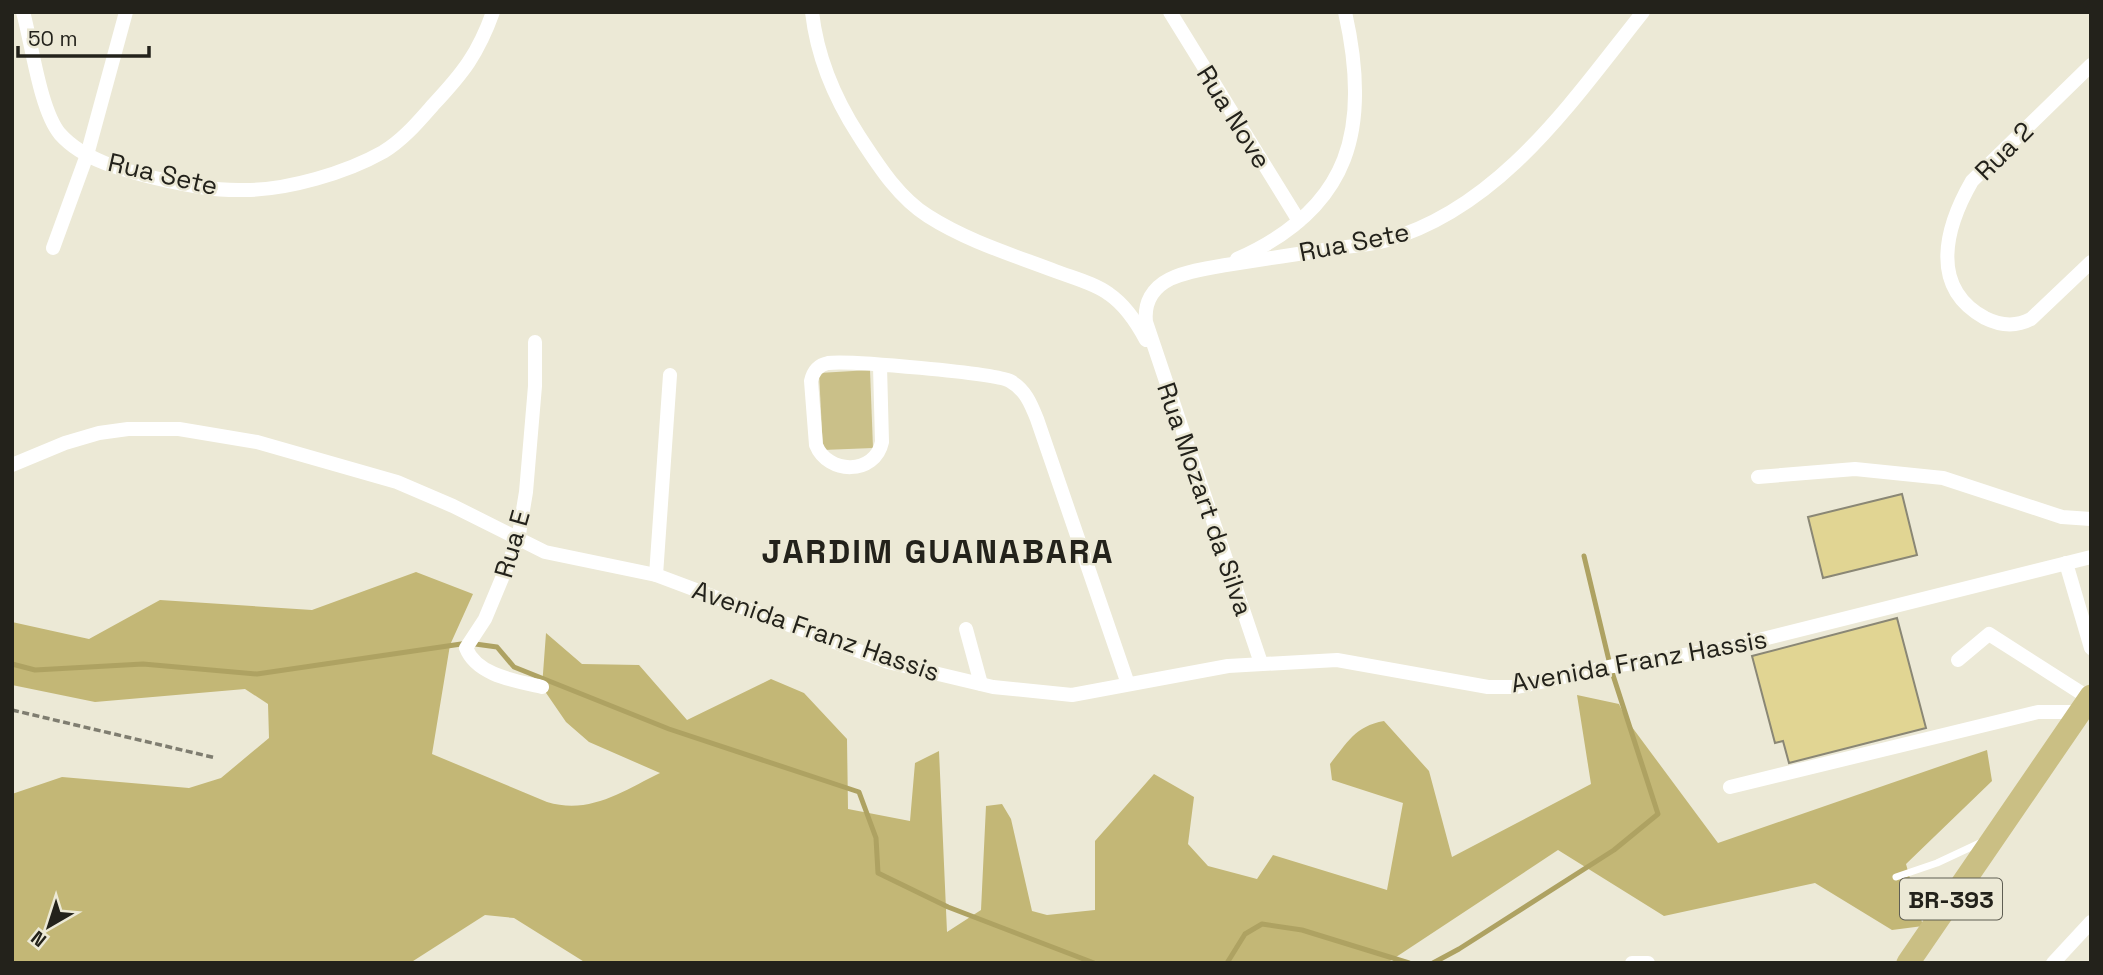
<svg xmlns="http://www.w3.org/2000/svg" width="2103" height="975" viewBox="0 0 2103 975" font-family="'Space Grotesk',sans-serif">
	<rect width="100%" height="100%" fill="#ece9d6"/>
	<path fill="#cac089" d="M870,370L873,448L823,450L819,373Z"/>
	<path fill="#c3b776" d="M416,572L473,594L450,645L432,754L547,802C590,815 623,791 660,773L589,742L566,722L542,687L546,633L582,664L639,665L687,720L771,679L804,693L847,739L848,809L910,821L915,763L939,751L947,932L981,910L986,806L1002,804L1011,819L1032,911L1047,915L1095,910V841L1154,774L1194,797L1188,844L1208,866L1257,879L1273,855L1387,890L1403,803L1332,780L1330,764C1347,743 1355,726 1384,721L1429,771L1452,857L1591,784L1577,695L1619,704L1626,719L1718,843L1987,750L1992,781L1906,864L1923,926L1892,930L1815,883L1664,916L1558,850L1387,963H586L514,918L485,915L410,963H12V794L62,777L189,788L221,778L269,738L268,704L245,689L95,702L12,685V622L89,639L160,600L312,610Z"/>
	<g fill="none" stroke-linecap="round" stroke-linejoin="round">
		<g stroke="#aea262" stroke-width="5">
			<path d="M12,664L35,670L143,664L257,674L468,643L497,647L514,667L669,729L859,792L876,838L878,873L948,907L1094,963"/>
			<path d="M1227,963L1245,934L1262,924L1302,930L1409,963"/>
			<path d="M1433,963L1459,949L1614,850L1658,814L1611,669L1584,556"/>
		</g>
	</g>
	<g fill="#e1d593" stroke="#8a8775" stroke-width="2">
		<path d="M1902,494L1917,555L1823,578L1808,517Z"/>
		<path d="M1897,618L1926,728L1789,763L1783,741L1775,743L1752,656Z"/>
	</g>
	<g fill="none" stroke-linecap="round" stroke-linejoin="round">
		<path stroke="#7f7d70" stroke-width="3.5" stroke-dasharray="7 3.5" stroke-linecap="butt" d="M12,710L216,758"/>
		<path stroke="#fff" stroke-width="7" d="M1896,877L1937,863L1984,841"/>
		<g stroke="#fff" stroke-width="14">
			<path d="M23,12C32,44 40,110 60,134C83,160 123,170 155,178C185,185 215,191 245,190C287,190 346,173 383,152C403,140 418,122 433,105C463,73 478,54 493,12"/>
			<path d="M812,12C817,56 835,99 859,136C878,165 898,197 928,216C967,241 1013,255 1055,271C1073,278 1094,283 1109,294C1125,305 1137,323 1146,340"/>
			<path d="M1170,12L1299,221"/>
			<path d="M2091,65L1972,181C1946,226 1928,287 1985,318C2001,326 2016,327 2031,319L2091,262"/>
			<path d="M53,248L87,155L126,12"/>
			<path d="M1237,259C1352,208 1371,127 1345,12"/>
			<path d="M535,342V386L526,492L518,540L485,619L466,648C477,676 517,681 542,687"/>
			<path d="M880,366L882,442C875,475 828,475 816,445L811,381C813,372 818,365 828,363C847,360 995,373 1010,381C1025,389 1031,404 1037,419L1128,684"/>
			<path d="M12,465L65,443L99,433L128,429H179L257,442L397,482L453,506L545,552L656,575L888,662L993,687L1072,695L1228,666L1337,660L1488,687H1517L1613,666L1723,649L2091,557"/>
			<path d="M1758,477L1855,469L1943,478L2062,517L2091,519"/>
			<path d="M2066,563L2091,648"/>
			<path d="M656,575L670,375"/>
			<path d="M966,629L981,684"/>
			<path d="M1958,660L1989,634L2089,698"/>
			<path d="M1261,663L1146,322C1144,303 1152,288 1170,279C1187,271 1208,268 1226,265C1263,259 1300,254 1337,248C1353,246 1369,245 1384,241C1500,209 1572,101 1643,12"/>
			<path d="M1730,787L2038,712H2080"/>
			<path d="M1632,963H1648"/>
			<path d="M2053,963L2091,922"/>
		</g>
		<path stroke="#cabf84" stroke-width="23" d="M1908,963L2091,696"/>
	</g>
	<g text-anchor="middle" dominant-baseline="central" stroke-width="5" stroke-linejoin="round" paint-order="stroke">
		<rect fill="#ece9d6" stroke="#5f5e53" stroke-width="2" x="1900" y="878.5" width="102" height="41" rx="5"/>
		<g font-size="24" font-weight="bold" fill="#23221b">
			<text x="1951" y="899">BR-393</text>
		</g>
		<g font-size="26" fill="#23221b" stroke="#ece9d6">
			<text transform="translate(1234 117) rotate(58)">Rua Nove</text>
			<text transform="translate(2004 151) rotate(-45)">Rua 2</text>
			<text transform="translate(163 174) rotate(13)">Rua Sete</text>
			<text transform="translate(1354 242) rotate(-11)">Rua Sete</text>
			<text transform="translate(1205 499) rotate(71)">Rua Mozart da Silva</text>
			<text transform="translate(512 544) rotate(-74)">Rua E</text>
			<text transform="translate(816 631) rotate(19)">Avenida Franz Hassis</text>
			<text transform="translate(1639 661) rotate(-10)">Avenida Franz Hassis</text>
		</g>
		<g font-size="33" font-weight="bold" letter-spacing="2" fill="#23221b" stroke="#ece9d6">
			<text x="938" y="552">JARDIM GUANABARA</text>
		</g>
	</g>
	<rect width="2103" height="975" fill="none" stroke="#23221b" stroke-width="28"/>
	<g transform="translate(49 926) rotate(219)" stroke="#ece9d6" stroke-width="5" paint-order="stroke">
	<path d="M0-5L12 26L0 18L-12 26Z" fill="#23221b"/>
	<text y="-10" font-size="19" font-weight="bold" text-anchor="middle" fill="#23221b">N</text>
	</g>
	<path d="M18 46v10h131v-10" fill="none" stroke="#23221b" stroke-width="3.5"/>
	<text x="28" y="46" font-size="21" fill="#23221b" stroke="#ece9d6" stroke-width="5" paint-order="stroke">50 m</text>
</svg>
